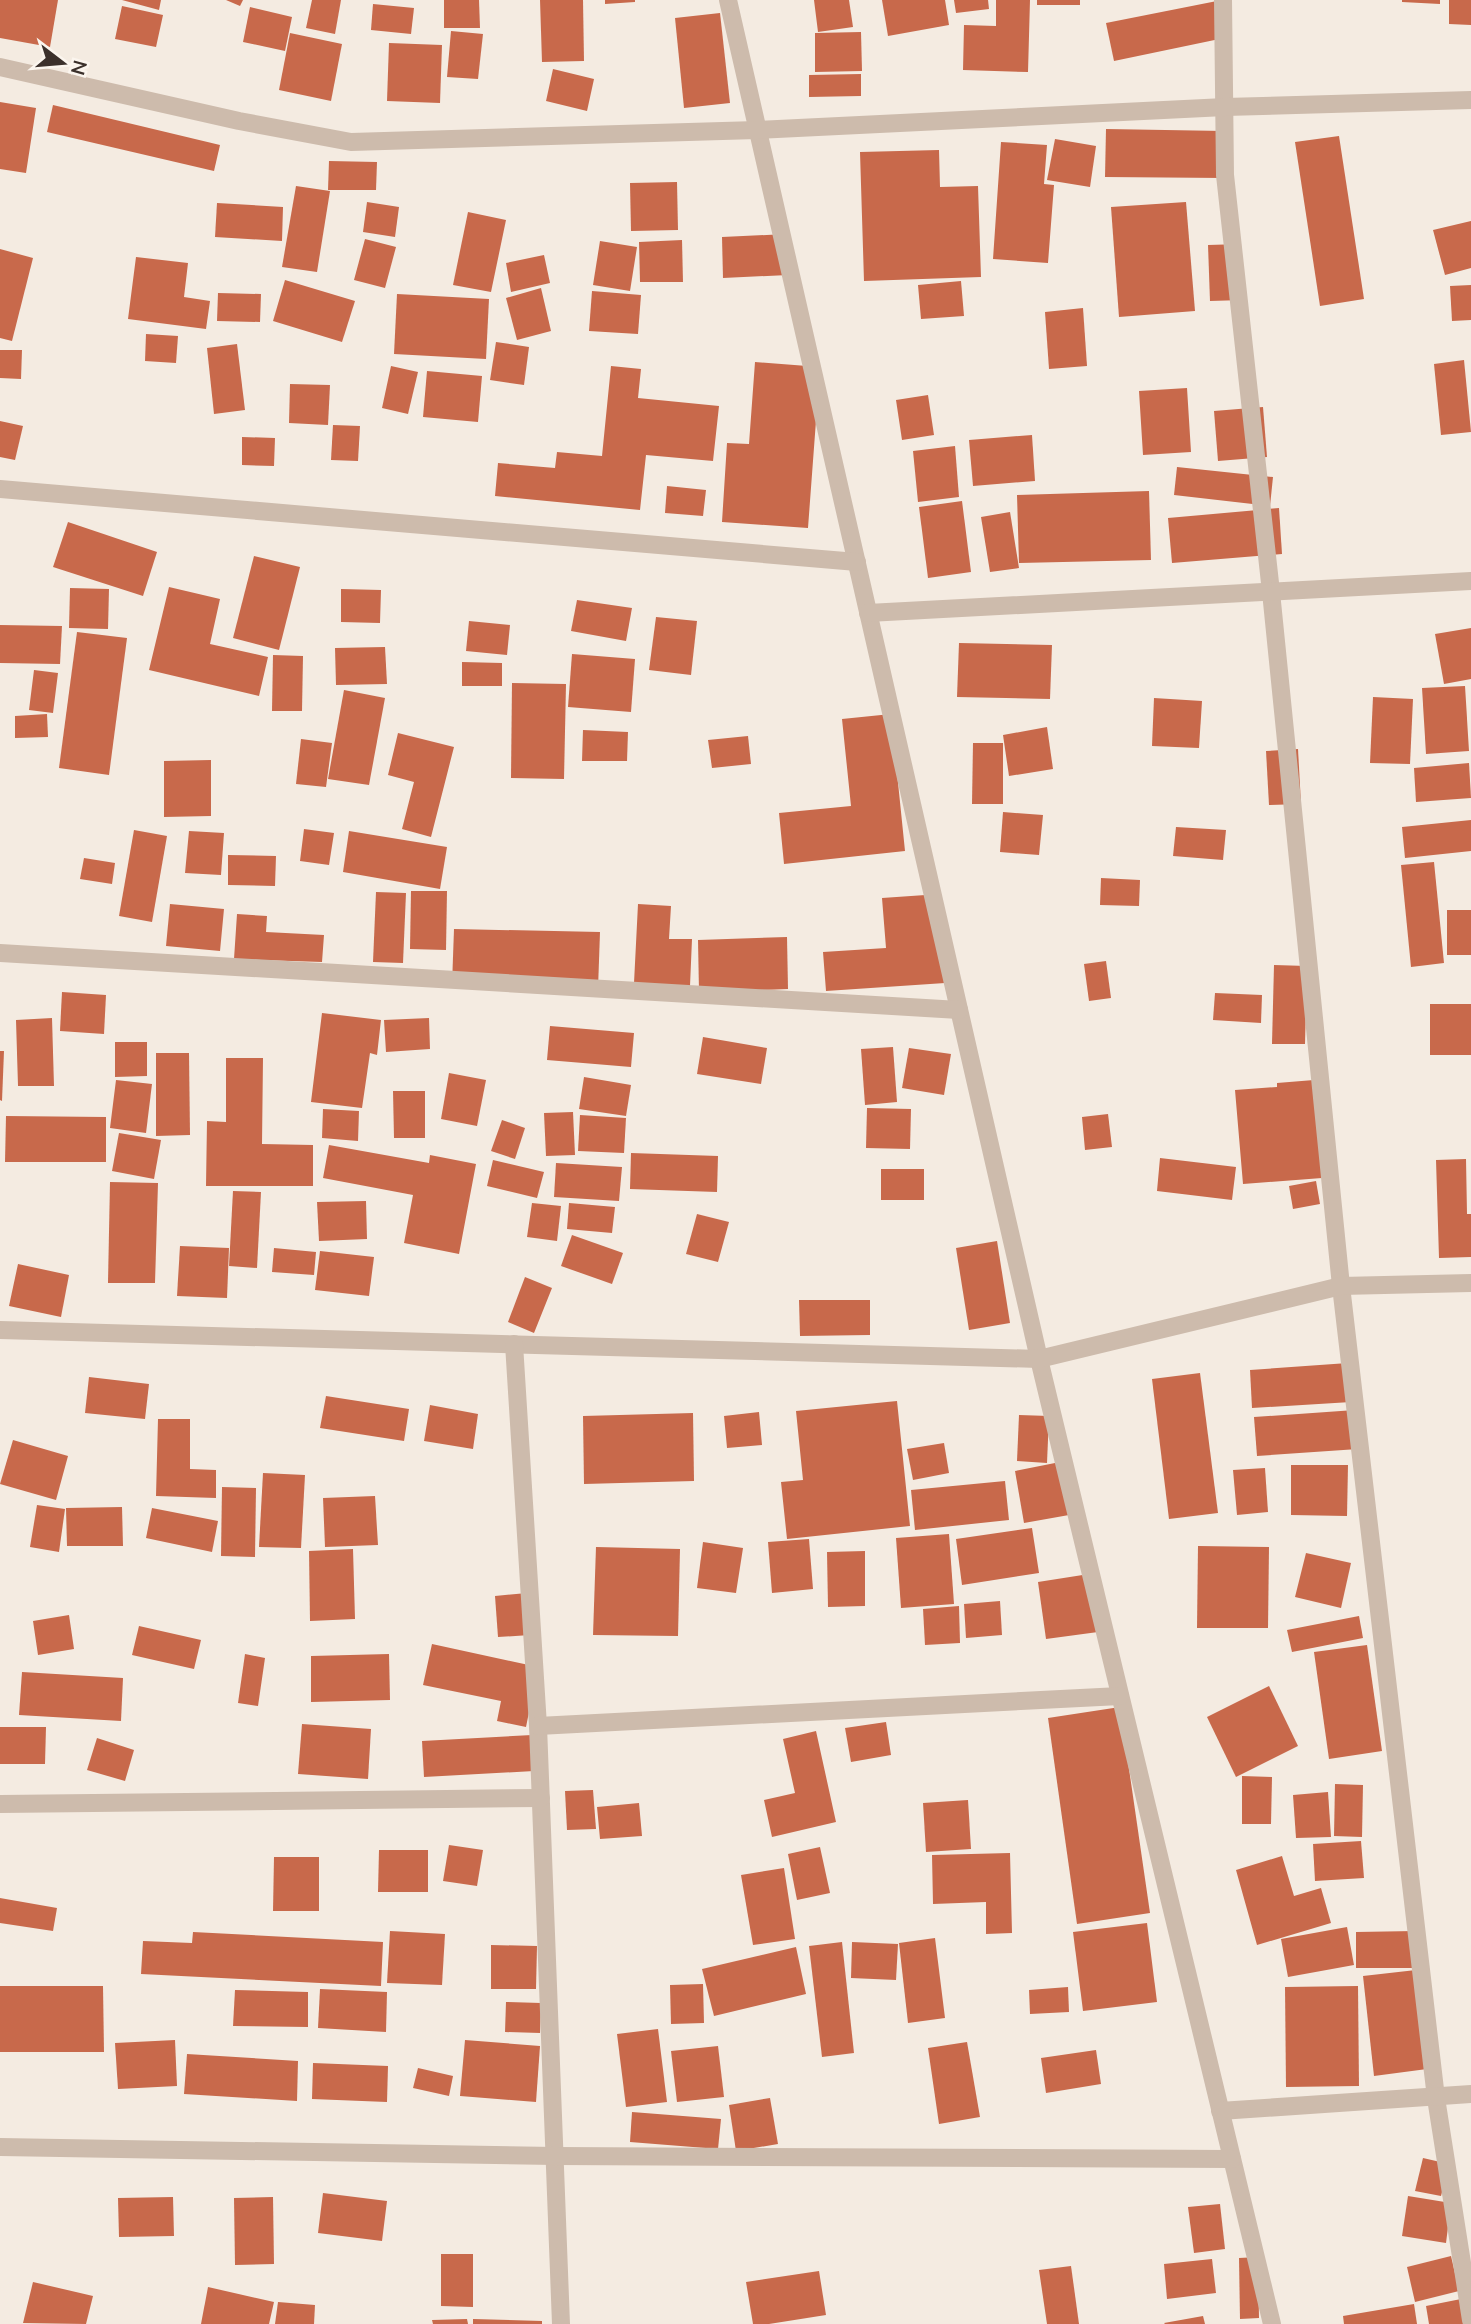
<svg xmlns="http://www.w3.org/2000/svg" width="1471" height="2324" viewBox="0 0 1471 2324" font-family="'Nunito Sans',sans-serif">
	<rect width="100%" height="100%" fill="#f4ebe1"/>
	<g fill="#c8694b">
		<path d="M0,0H58L50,47L0,38Z"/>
		<path d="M122,0H161L159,10Z"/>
		<path d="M226,0H243L240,6Z"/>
		<path d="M312,0H341L335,34L306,28Z"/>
		<path d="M444,0H479L480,28H444Z"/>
		<path d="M540,0H583L584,61L542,62Z"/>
		<path d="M605,0H635V2L605,4Z"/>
		<path d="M814,0H849L853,27L818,32Z"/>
		<path d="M882,0H945L949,25L888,36Z"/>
		<path d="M954,0H988L989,9L956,13Z"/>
		<path d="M996,0H1030L1028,72L963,70L964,25L996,26Z"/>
		<rect x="1037" y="0" width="43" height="5"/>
		<path d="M1222,0L1229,37L1114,61L1106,23Z"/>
		<path d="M1402,0H1440V4L1402,2Z"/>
		<path d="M1449,0H1471V25L1449,24Z"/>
		<path d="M373,4L414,8L411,34L371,30Z"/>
		<path d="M122,6L163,15L156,47L115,39Z"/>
		<path d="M250,7L292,17L285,51L243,42Z"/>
		<path d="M720,13L730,103L684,108L675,18Z"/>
		<path d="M451,31L483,34L478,79L447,77Z"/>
		<path d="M861,32L862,71L815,72V33Z"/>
		<path d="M290,33L342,44L331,101L279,90Z"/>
		<path d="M389,43L442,45L440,103L387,101Z"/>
		<path d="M553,69L594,79L587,111L546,101Z"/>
		<path d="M861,74V96L809,97V75Z"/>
		<path d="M0,102L36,108L26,173L0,169Z"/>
		<path d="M53,105L220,145L214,171L47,132Z"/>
		<path d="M1106,129L1224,131V178L1105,177Z"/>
		<path d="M1339,136L1364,299L1320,306L1295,142Z"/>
		<path d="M1055,139L1096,146L1090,187L1047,180Z"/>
		<path d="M1001,142L1047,145L1044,184L1054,185L1048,263L993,259Z"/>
		<path d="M939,150L940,187L978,186L981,277L864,281L860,152Z"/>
		<path d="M329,161L377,162L376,190H328Z"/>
		<path d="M677,182L678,230L631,231L630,183Z"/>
		<path d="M296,186L330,191L317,272L282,267Z"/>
		<path d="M367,202L399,207L395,237L363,232Z"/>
		<path d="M1186,202L1195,311L1119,317L1111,207Z"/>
		<path d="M217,203L283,207L282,241L215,237Z"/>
		<path d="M468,212L506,220L491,292L453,285Z"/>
		<path d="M1471,221V268L1445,275L1433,230Z"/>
		<path d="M786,234L788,275L723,278L722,237Z"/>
		<path d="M365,239L396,247L385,288L354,280Z"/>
		<path d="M682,240L683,282H640L639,242Z"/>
		<path d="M600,241L637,247L630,291L593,285Z"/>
		<path d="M1241,244L1243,300L1210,301L1208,245Z"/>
		<path d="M0,249L33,258L12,341L0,338Z"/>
		<path d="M544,255L550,283L511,292L506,263Z"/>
		<path d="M136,257L188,263L184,297L210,301L206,329L128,319Z"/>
		<path d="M285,280L355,301L342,342L273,321Z"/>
		<path d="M961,281L964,316L921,319L918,285Z"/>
		<path d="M1471,285V320L1452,321L1450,286Z"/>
		<path d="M541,288L551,331L517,340L506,298Z"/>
		<path d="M592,291L641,295L638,334L589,331Z"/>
		<path d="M218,293L261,294L260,322L217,321Z"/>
		<path d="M397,294L489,299L486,359L394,354Z"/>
		<path d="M1083,308L1087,366L1049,369L1045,312Z"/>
		<path d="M146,334L178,336L176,363L145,361Z"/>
		<path d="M496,342L529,347L524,385L490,380Z"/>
		<path d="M237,344L245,410L214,414L207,348Z"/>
		<path d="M0,350H22L21,379L0,378Z"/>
		<path d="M1464,360L1471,432L1441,435L1434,364Z"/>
		<path d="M755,362L820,367L808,528L722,522L727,443L749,444Z"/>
		<path d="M391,366L418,372L408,414L382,408Z"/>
		<path d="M611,366L641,369L638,398L719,406L713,461L646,455L640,510L495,496L498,463L555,468L557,452L602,456Z"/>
		<path d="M427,371L482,376L478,422L423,417Z"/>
		<path d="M290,384L330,385L328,425L289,423Z"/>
		<path d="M1187,388L1191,452L1143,455L1139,391Z"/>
		<path d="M928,395L934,435L902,440L896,400Z"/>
		<path d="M1263,407L1267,457L1218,461L1214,411Z"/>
		<path d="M0,421L23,426L15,460L0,457Z"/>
		<path d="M333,425L360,426L358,461L331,460Z"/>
		<path d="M1032,435L1035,481L973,486L969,440Z"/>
		<path d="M242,437L275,438L274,466L242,465Z"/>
		<path d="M955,446L959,497L918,502L913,451Z"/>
		<path d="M1177,467L1273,477L1270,506L1174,495Z"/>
		<path d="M667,486L706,490L703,516L665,513Z"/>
		<path d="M1149,491L1151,560L1019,563L1017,495Z"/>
		<path d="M962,501L971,572L928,578L919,507Z"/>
		<path d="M1279,508L1282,554L1172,563L1168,518Z"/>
		<path d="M1010,512L1019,568L990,572L981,517Z"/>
		<path d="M68,522L157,552L143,596L53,567Z"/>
		<path d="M254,556L300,567L279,650L233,638Z"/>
		<path d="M169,587L220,599L210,644L268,657L259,696L149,670Z"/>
		<path d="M70,588L109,589L108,629L69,628Z"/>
		<path d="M341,589L381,590L380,623L341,622Z"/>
		<path d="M577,600L632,608L626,641L571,631Z"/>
		<path d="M656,617L697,621L691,675L649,670Z"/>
		<path d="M469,621L510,625L507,655L466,651Z"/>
		<path d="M0,625L62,626L60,664L0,663Z"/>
		<path d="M1471,628V679L1444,684L1435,634Z"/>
		<path d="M77,632L127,638L109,775L59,768Z"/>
		<path d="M959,643L1052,645L1050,699L957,697Z"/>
		<path d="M385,647L387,684L336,685L335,648Z"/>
		<path d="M572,654L635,659L631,712L568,707Z"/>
		<path d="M273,655L303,656L302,711H272Z"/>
		<path d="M462,662L502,663V686H462Z"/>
		<path d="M34,670L58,673L53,713L29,710Z"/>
		<path d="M512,683L566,684L564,779L511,778Z"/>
		<path d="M1465,686L1469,751L1426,754L1422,688Z"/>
		<path d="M344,690L385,698L369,785L328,779Z"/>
		<path d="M1373,697L1413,699L1410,764L1370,763Z"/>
		<path d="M1154,698L1202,701L1199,748L1152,746Z"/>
		<path d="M47,714L48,737L15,738V716Z"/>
		<path d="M891,714L905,851L784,864L779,813L851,806L842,719Z"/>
		<path d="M1047,727L1053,769L1009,776L1003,735Z"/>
		<path d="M583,730L628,732L627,761H582Z"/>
		<path d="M398,733L454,747L431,837L402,829L414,782L388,775Z"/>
		<path d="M748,736L751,764L712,768L708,740Z"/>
		<path d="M301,739L332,743L326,787L296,784Z"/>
		<path d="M973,743H1003V804H972Z"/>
		<path d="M1298,749L1301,804L1269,805L1266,751Z"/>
		<path d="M211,760V816L164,817V761Z"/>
		<path d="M1469,763L1471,798L1416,802L1414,768Z"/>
		<path d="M1003,812L1043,815L1039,855L1000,852Z"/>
		<path d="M1471,820V851L1405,858L1402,827Z"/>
		<path d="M1176,827L1226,830L1223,860L1173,856Z"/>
		<path d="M304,829L334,833L329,865L300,861Z"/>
		<path d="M134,830L167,836L152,922L119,916Z"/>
		<path d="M189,831L224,833L221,875L185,873Z"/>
		<path d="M349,831L447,847L440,889L343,872Z"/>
		<path d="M228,855L276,856L275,886L228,885Z"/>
		<path d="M84,858L115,863L112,884L80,879Z"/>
		<path d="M1434,862L1444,963L1411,967L1401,865Z"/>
		<path d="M1101,878L1140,880L1139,906L1100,905Z"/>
		<path d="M411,891H447L446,950L410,949Z"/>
		<path d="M376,892L406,893L403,963L373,962Z"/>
		<path d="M940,894L945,983L826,991L823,952L886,948L882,898Z"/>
		<path d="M170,904L224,909L220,951L166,946Z"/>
		<path d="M638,904L671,906L669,939H692L690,986L634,983Z"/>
		<rect x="1447" y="910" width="24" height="45"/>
		<path d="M237,914L267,916L266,932L324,935L322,962L234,959Z"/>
		<path d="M454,929L600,932L598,989L452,985Z"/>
		<path d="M787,937L788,989L699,992L698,940Z"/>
		<path d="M1106,961L1111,998L1089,1001L1084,964Z"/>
		<path d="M1274,965L1307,966L1305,1044H1272Z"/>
		<path d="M62,992L106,995L104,1034L60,1031Z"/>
		<path d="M1215,993L1262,995L1261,1023L1213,1020Z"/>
		<rect x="1430" y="1004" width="41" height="51"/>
		<path d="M322,1013L381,1020L377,1055L370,1053L362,1108L311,1102Z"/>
		<path d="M52,1018L54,1086H18L16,1020Z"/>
		<path d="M429,1018L430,1049L386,1052L384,1020Z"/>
		<path d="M550,1026L634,1033L631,1067L547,1060Z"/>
		<path d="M703,1037L767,1048L761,1084L697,1074Z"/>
		<path d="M115,1042H147V1076L115,1077Z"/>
		<path d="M893,1047L897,1102L865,1105L861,1049Z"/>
		<path d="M909,1048L951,1054L944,1095L902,1088Z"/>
		<path d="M0,1051H4L2,1101L0,1100Z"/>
		<path d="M156,1053H189L190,1135L156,1136Z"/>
		<path d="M226,1058H263L262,1144L313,1145V1186H206L207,1121L226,1122Z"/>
		<path d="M449,1073L486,1080L477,1126L441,1119Z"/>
		<path d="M584,1077L631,1085L626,1116L579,1109Z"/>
		<path d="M116,1080L152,1084L146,1133L110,1128Z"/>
		<path d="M1314,1080L1322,1178L1243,1184L1235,1090L1277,1087V1083Z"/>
		<path d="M393,1091H425V1138H394Z"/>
		<path d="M867,1108L911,1109L910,1149L866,1148Z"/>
		<path d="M323,1109L359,1111L358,1141L322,1138Z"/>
		<path d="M573,1112L575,1155L546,1156L544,1113Z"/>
		<path d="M1108,1114L1112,1147L1085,1150L1082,1117Z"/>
		<path d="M580,1115L626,1118L624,1153L578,1151Z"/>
		<path d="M6,1116L106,1117V1162H5Z"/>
		<path d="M502,1120L525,1128L515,1159L491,1151Z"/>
		<path d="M119,1133L161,1140L154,1179L112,1171Z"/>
		<path d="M329,1145L429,1163L430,1155L476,1164L459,1254L404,1243L413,1195L323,1178Z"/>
		<path d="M631,1153L718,1156L717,1192L630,1189Z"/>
		<path d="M1160,1158L1236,1167L1232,1200L1157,1191Z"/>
		<path d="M1466,1159L1467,1214H1471V1257L1439,1258L1436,1160Z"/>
		<path d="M493,1160L544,1172L537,1198L487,1186Z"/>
		<path d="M556,1163L622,1167L619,1201L554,1197Z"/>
		<rect x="881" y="1169" width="43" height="31"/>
		<path d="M1316,1181L1320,1204L1293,1209L1289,1186Z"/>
		<path d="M110,1182L158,1183L155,1283H108Z"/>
		<path d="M233,1191L261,1192L257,1268L229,1266Z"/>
		<path d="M366,1201L367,1239L319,1241L317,1202Z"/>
		<path d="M532,1203L561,1206L557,1241L527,1237Z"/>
		<path d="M569,1203L615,1207L612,1233L567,1229Z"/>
		<path d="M697,1214L729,1222L718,1262L686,1254Z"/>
		<path d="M572,1235L623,1253L612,1284L561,1266Z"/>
		<path d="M997,1241L1010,1323L969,1330L956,1248Z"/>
		<path d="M180,1246L229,1248L227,1298L177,1296Z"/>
		<path d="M274,1248L316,1252L314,1275L272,1272Z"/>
		<path d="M320,1251L374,1257L369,1296L315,1290Z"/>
		<path d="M18,1264L69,1275L61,1317L9,1306Z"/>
		<path d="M525,1277L552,1288L534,1333L508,1322Z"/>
		<path d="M799,1300H870V1335L800,1336Z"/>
		<path d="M1348,1363L1351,1402L1252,1408L1250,1370Z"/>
		<path d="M1200,1373L1218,1513L1169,1519L1152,1379Z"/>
		<path d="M89,1377L149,1384L145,1419L85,1413Z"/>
		<path d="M326,1396L409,1409L404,1441L320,1428Z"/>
		<path d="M897,1401L910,1526L787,1539L781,1482L803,1480L796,1411Z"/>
		<path d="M430,1405L478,1414L473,1449L424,1441Z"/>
		<path d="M1355,1410L1358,1449L1257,1456L1254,1417Z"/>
		<path d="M759,1412L762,1445L727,1448L724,1416Z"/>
		<path d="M693,1413L694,1481L584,1484L583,1416Z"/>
		<path d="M1019,1415L1049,1416L1047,1463L1017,1461Z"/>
		<path d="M158,1419H190V1469L216,1470V1498L156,1496Z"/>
		<path d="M13,1440L68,1456L56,1500L0,1484Z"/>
		<path d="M944,1443L949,1473L913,1480L907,1449Z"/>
		<path d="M1060,1462L1069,1515L1024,1523L1015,1471Z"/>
		<path d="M1291,1465H1348L1347,1516L1291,1515Z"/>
		<path d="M1265,1468L1268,1512L1237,1515L1233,1470Z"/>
		<path d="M263,1473L305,1475L301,1548L259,1547Z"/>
		<path d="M1005,1481L1009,1520L915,1530L911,1490Z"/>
		<path d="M222,1487L256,1488L255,1557L221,1556Z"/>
		<path d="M375,1496L378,1545L325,1547L323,1498Z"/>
		<path d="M37,1505L65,1509L59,1552L30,1547Z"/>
		<path d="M122,1507L123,1546H67L66,1508Z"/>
		<path d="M152,1508L218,1521L212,1552L146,1538Z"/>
		<path d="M1032,1528L1039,1573L962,1585L956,1539Z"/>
		<path d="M949,1534L954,1604L901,1608L896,1538Z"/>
		<path d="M809,1539L813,1589L772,1593L768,1542Z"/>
		<path d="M703,1542L743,1548L736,1593L697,1588Z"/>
		<path d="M1198,1546L1269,1547L1268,1628H1197Z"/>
		<path d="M596,1547L680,1549L678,1636L593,1635Z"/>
		<path d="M353,1549L355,1619L310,1621L309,1551Z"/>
		<path d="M865,1551V1606L828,1607L827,1552Z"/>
		<path d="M1306,1553L1351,1563L1341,1608L1295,1597Z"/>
		<path d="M1089,1574L1098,1632L1046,1639L1038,1582Z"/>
		<path d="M527,1593L530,1635L498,1637L495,1596Z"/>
		<path d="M1000,1601L1002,1635L966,1638L964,1604Z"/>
		<path d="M959,1606L960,1643L925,1645L923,1609Z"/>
		<path d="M69,1615L74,1649L38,1655L33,1621Z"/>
		<path d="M1359,1616L1363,1638L1292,1652L1287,1630Z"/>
		<path d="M139,1626L201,1640L194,1669L132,1655Z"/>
		<path d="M432,1644L538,1667L526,1727L497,1721L501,1701L423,1685Z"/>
		<path d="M1367,1645L1382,1751L1329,1759L1314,1652Z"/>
		<path d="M245,1654L265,1658L258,1706L238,1703Z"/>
		<path d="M389,1654L390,1700L311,1702V1656Z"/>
		<path d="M22,1672L123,1678L121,1721L19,1715Z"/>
		<path d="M1269,1686L1298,1746L1236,1777L1207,1717Z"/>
		<path d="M1120,1707L1150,1913L1077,1924L1048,1718Z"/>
		<path d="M886,1722L891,1755L851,1762L845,1728Z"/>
		<path d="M302,1724L371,1729L368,1779L298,1774Z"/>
		<path d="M0,1727H46L45,1764H0Z"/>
		<path d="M816,1731L836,1822L772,1837L764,1800L795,1793L783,1739Z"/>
		<path d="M532,1735L534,1771L424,1777L422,1741Z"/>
		<path d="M97,1738L134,1750L125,1781L87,1770Z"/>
		<path d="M1242,1776L1272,1777L1271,1824H1242Z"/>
		<path d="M1335,1784L1363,1785L1362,1837L1334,1836Z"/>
		<path d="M593,1790L596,1829L567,1830L565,1791Z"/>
		<path d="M1328,1792L1331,1837L1296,1838L1293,1795Z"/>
		<path d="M968,1800L971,1849L926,1852L923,1803Z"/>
		<path d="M639,1803L642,1836L600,1839L597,1807Z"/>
		<path d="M1361,1841L1364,1878L1315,1881L1313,1844Z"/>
		<path d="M449,1845L483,1850L477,1886L443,1881Z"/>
		<path d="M820,1847L830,1893L797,1900L788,1854Z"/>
		<path d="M379,1850H428V1892H378Z"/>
		<path d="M1010,1853L1012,1933L986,1934V1902L933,1904L932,1855Z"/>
		<path d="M1282,1856L1294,1896L1321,1888L1331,1923L1257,1945L1236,1870Z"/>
		<path d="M274,1857H319V1911H273Z"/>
		<path d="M784,1868L795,1939L753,1945L741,1875Z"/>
		<path d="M0,1898L57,1908L53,1931L0,1923Z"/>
		<path d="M1147,1923L1157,2002L1083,2011L1073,1932Z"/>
		<path d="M1347,1927L1354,1965L1288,1977L1281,1939Z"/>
		<path d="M390,1931L445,1934L442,1985L387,1983Z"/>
		<path d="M1415,1931V1968H1356V1932Z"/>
		<path d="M193,1932L383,1942L381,1986L141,1974L143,1941L192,1943Z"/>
		<path d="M935,1938L945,2018L908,2023L899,1943Z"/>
		<path d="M842,1942L854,2053L822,2057L809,1946Z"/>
		<path d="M852,1942L898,1944L896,1980L851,1978Z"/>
		<path d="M491,1945L537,1946L536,1989H491Z"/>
		<path d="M796,1947L806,1994L714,2016L702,1969Z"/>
		<path d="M1416,1970L1427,2069L1374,2076L1363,1976Z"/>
		<path d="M703,1984L704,2023L671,2024L670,1985Z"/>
		<path d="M0,1986H103L104,2052H0Z"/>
		<path d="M1358,1986L1359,2086L1286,2087L1285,1987Z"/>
		<path d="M1068,1987L1069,2012L1030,2014L1029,1990Z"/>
		<path d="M320,1989L387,1992L386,2032L318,2028Z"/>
		<path d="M235,1990L308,1992V2027L233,2026Z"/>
		<path d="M506,2002L541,2003L540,2033L505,2032Z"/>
		<path d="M658,2029L667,2102L626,2107L617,2034Z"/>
		<path d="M175,2040L177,2086L118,2089L115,2043Z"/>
		<path d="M465,2040L540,2046L536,2102L460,2096Z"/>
		<path d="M967,2042L980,2117L939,2124L928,2048Z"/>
		<path d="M718,2046L724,2097L677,2102L671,2051Z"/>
		<path d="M1096,2050L1101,2084L1046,2093L1041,2058Z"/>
		<path d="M187,2054L298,2061L297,2101L184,2094Z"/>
		<path d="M313,2063L388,2066L387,2102L312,2099Z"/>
		<path d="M418,2068L453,2076L449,2096L413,2088Z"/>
		<path d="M770,2098L778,2144L736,2151L729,2105Z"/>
		<path d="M632,2112L721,2119L718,2149L630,2142Z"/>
		<path d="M1423,2158L1449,2164L1441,2196L1415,2191Z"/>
		<path d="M323,2193L387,2201L382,2241L318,2233Z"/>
		<path d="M1408,2196L1451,2203L1446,2243L1402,2236Z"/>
		<path d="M173,2197L174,2236L119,2237L118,2198Z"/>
		<path d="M273,2197L274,2264L235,2265L234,2198Z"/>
		<path d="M1220,2204L1225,2249L1194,2253L1188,2207Z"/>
		<path d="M441,2254H473V2307L441,2306Z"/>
		<path d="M1451,2256L1459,2291L1415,2302L1407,2267Z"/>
		<path d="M1258,2257L1259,2318L1240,2319L1239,2258Z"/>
		<path d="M1212,2259L1216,2293L1167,2299L1164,2264Z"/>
		<path d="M1071,2266L1079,2324H1047L1039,2270Z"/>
		<path d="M819,2271L826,2315L769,2324H753L746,2282Z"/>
		<path d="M33,2282L93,2296L86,2324L23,2323Z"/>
		<path d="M208,2287L274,2302L269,2324H201Z"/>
		<path d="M1461,2299L1466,2324H1429L1426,2306Z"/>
		<path d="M278,2302L315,2305L314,2324H275Z"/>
		<path d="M1414,2304L1417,2324H1344L1343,2316Z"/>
		<path d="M1203,2316L1205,2324H1165L1164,2323Z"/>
		<path d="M467,2319L468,2324H433L432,2320Z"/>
		<path d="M473,2319L542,2321V2324H473Z"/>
	</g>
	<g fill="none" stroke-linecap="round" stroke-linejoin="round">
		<g stroke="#cdbbac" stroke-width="18">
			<path d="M728,0L1039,1359L1272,2324"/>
			<path d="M1223,0L1225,175L1271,592L1341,1286L1436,2098L1471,2320"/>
			<path d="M0,67L239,121L351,142L757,130L1225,107L1471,100"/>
			<path d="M0,489L857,562"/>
			<path d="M868,613L1471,581"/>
			<path d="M0,953L959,1010"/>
			<path d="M0,1330L1039,1359L1341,1286L1471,1283"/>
			<path d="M514,1344L538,1726L561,2324"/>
			<path d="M538,1726L1120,1696"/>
			<path d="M0,1804L541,1798"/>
			<path d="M1220,2111L1471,2094"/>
			<path d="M0,2147L555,2156L1232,2159"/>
		</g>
	</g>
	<g transform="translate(63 63) rotate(106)" stroke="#fbf5ee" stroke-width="5" paint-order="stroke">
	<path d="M0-5L12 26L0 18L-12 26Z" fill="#3b302b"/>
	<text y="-10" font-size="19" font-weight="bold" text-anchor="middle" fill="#3b302b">N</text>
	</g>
</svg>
